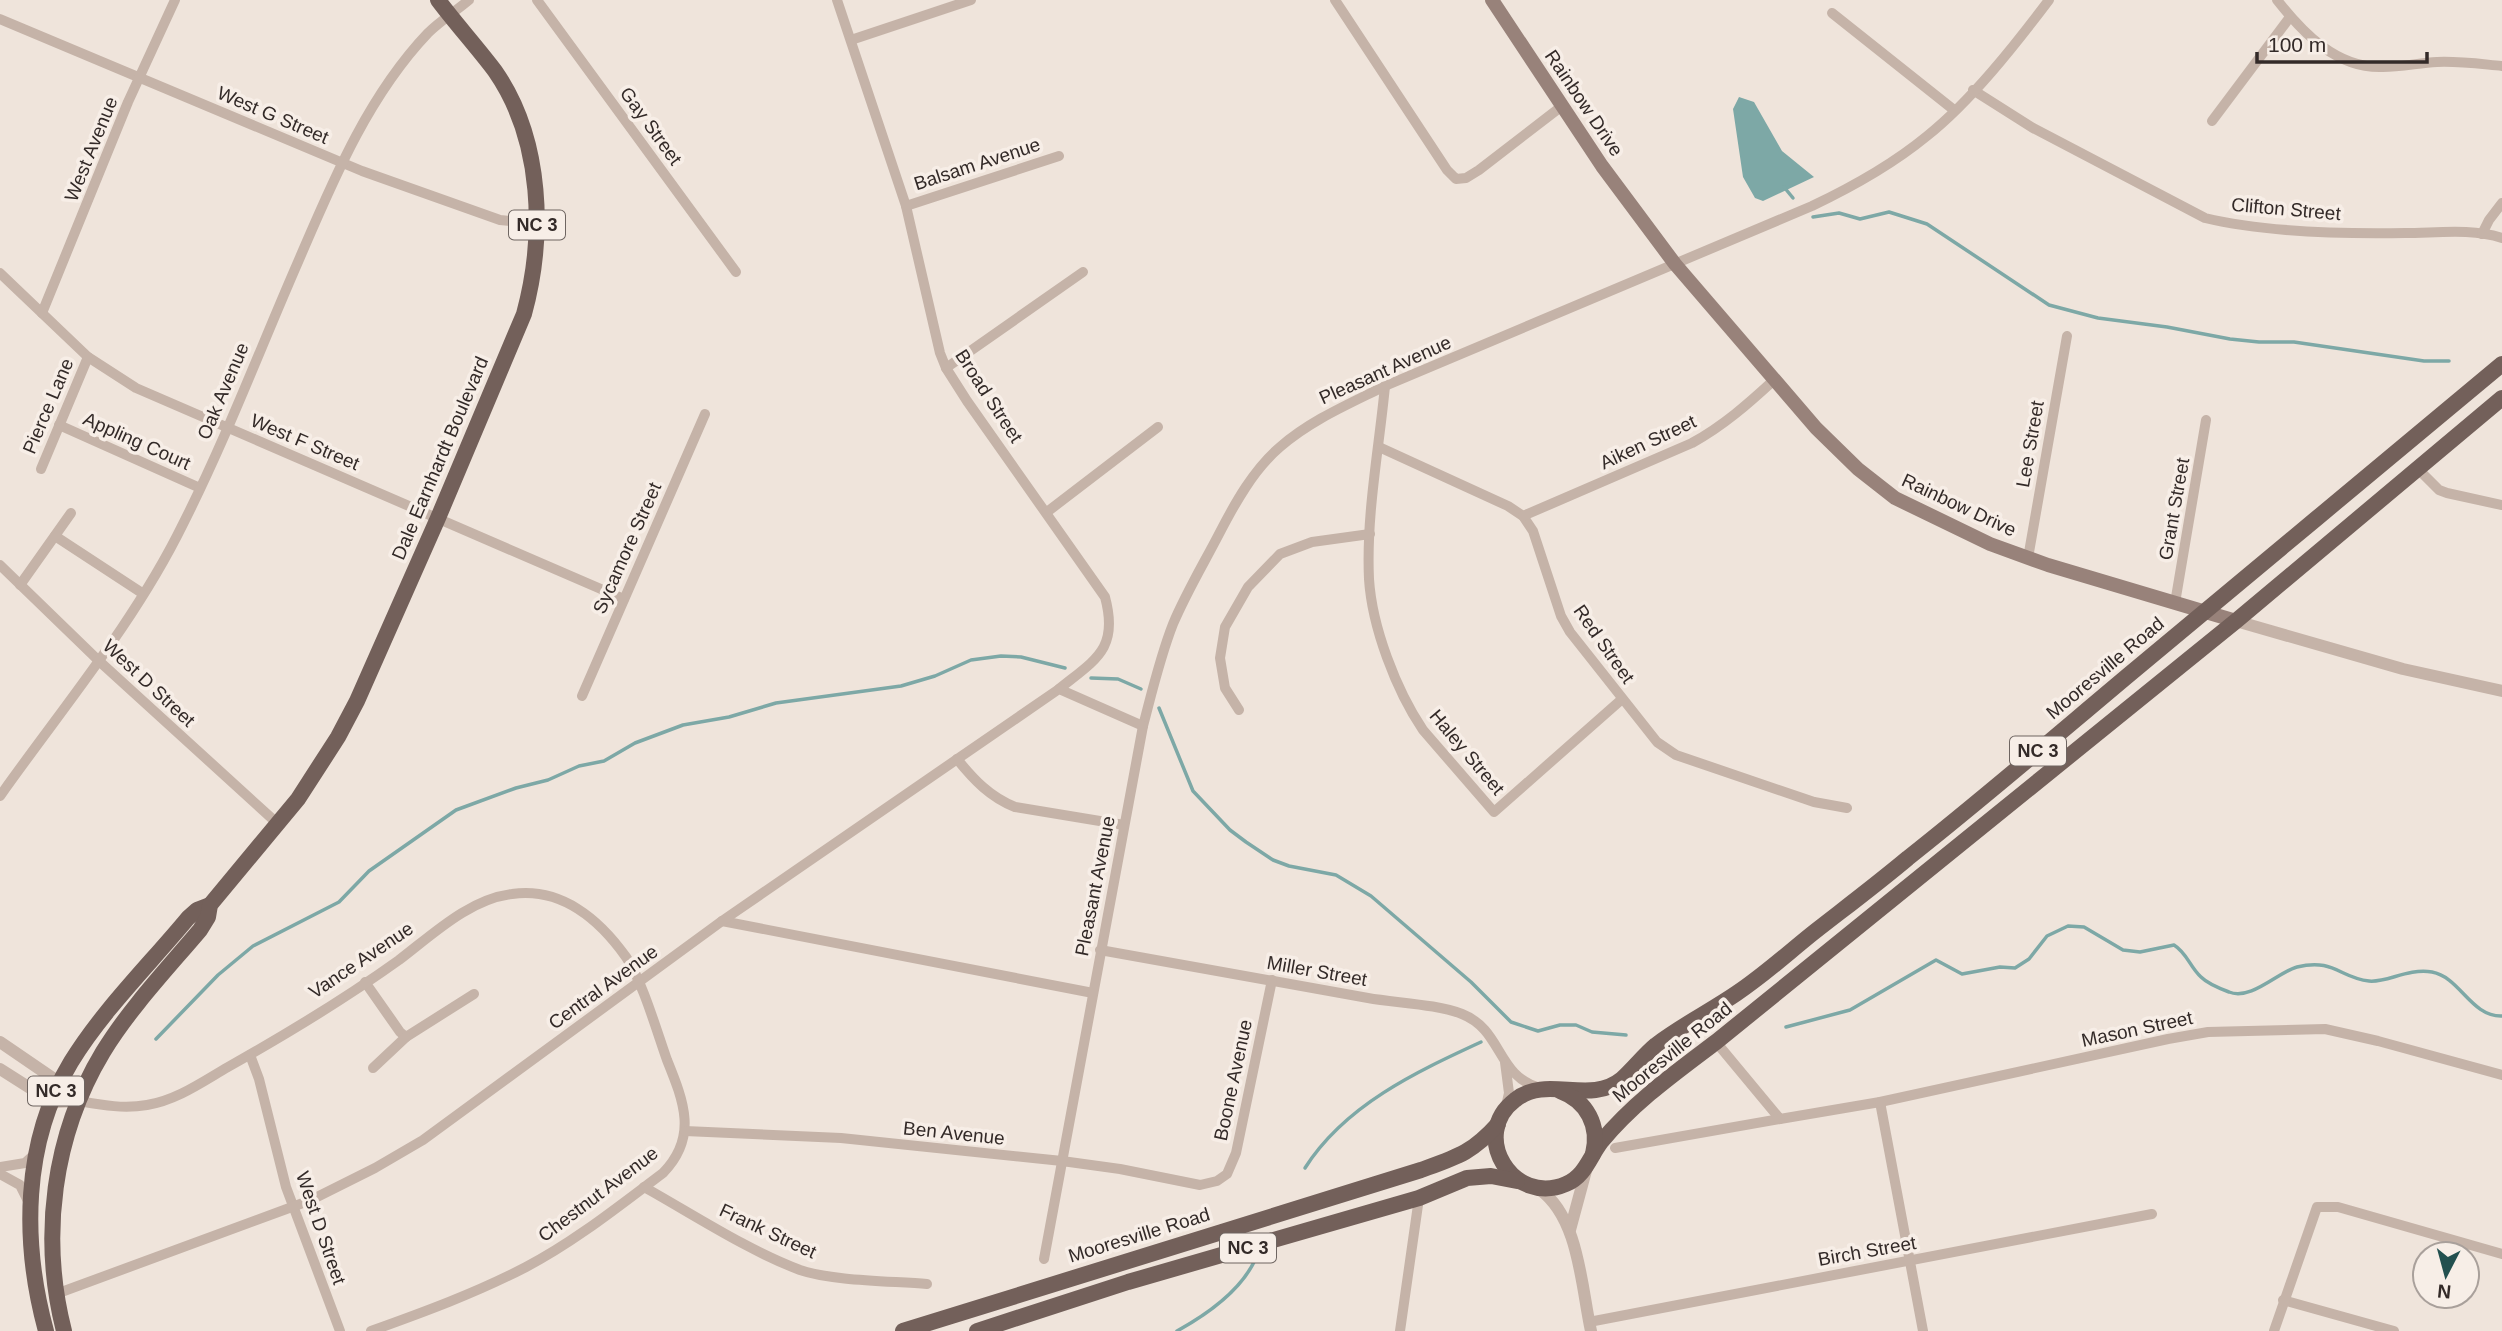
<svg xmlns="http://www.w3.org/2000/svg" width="2502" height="1331" viewBox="0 0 2502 1331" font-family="Helvetica,sans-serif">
	<rect width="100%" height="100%" fill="#efe4db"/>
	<path fill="#7da8a6" d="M1739,97L1754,102L1782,151L1814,177L1763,201L1755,198L1743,177L1733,109Z"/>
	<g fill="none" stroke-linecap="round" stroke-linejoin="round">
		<g stroke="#7da8a6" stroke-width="3.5">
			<path d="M1784,187L1793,198"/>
			<path d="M1813,217L1839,213L1860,219L1889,212L1927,224L2049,305L2098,318L2167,327L2230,339L2259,342H2294L2424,361H2449"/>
			<path d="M1091,678L1118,679L1141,689"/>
			<path d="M1159,708L1193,791L1230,830L1246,842L1273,860L1289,866L1336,875L1371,896L1471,982L1511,1022L1538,1031L1560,1025H1576L1592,1032L1626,1035"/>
			<path d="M1786,1027L1850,1010L1936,960L1962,974L2000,967L2015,968L2029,959L2047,936L2068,926L2084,927L2123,950L2140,952L2174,945C2187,953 2190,967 2201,977C2207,983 2221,989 2229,992C2251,1001 2278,972 2297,967C2334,958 2340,978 2369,981C2387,983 2407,968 2432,972C2460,977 2471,1017 2502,1016"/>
			<path d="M156,1039L218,975L253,946L339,902L369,871L456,810L516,788L548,780L579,766L604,761L635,743L683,725L729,717L776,703L901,686L935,676L971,660L1001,656L1021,657L1065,668"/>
			<path d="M1305,1168C1345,1105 1416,1072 1481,1042"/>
			<path d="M1177,1331C1206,1315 1240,1292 1255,1260"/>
		</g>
		<g stroke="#c5b3a8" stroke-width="10">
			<path d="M537,0L736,272"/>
			<path d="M837,0L906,206L940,353L946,368L967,401L1105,597C1119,649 1096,659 1059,689"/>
			<path d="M1335,0L1447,170L1456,179L1466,178L1479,170L1562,106"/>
			<path d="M2277,0C2303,33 2337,69 2383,67C2401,67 2419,63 2437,62C2459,61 2480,64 2502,66"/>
			<path d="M1832,13L1954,110"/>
			<path d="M0,19L362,171L500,220L537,224"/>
			<path d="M851,40L971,0"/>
			<path d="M1973,90L2033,128L2205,218C2263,232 2344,234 2405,233C2436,233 2472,228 2502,238"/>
			<path d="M2212,121L2290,17"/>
			<path d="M906,206L1059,156"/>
			<path d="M2482,234L2489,220L2502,203"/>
			<path d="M0,273L88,357L136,388L624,599"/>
			<path d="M42,313L128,102L175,0"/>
			<path d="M946,368L1083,272"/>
			<path d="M1385,386C1379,449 1366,515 1369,579C1372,627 1396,690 1423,730L1494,812L1621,700"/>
			<path d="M59,425L200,488"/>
			<path d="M1379,447L1508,506L1523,516L1533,531L1561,616L1570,632L1657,742L1676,755L1814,802L1847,808"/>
			<path d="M41,469L88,357"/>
			<path d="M2418,469L2439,490L2447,493L2502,505"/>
			<path d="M1047,512L1158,427"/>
			<path d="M1523,516L1692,443C1723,426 1748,404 1774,380"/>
			<path d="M55,536L142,593"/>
			<path d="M2028,558L2067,336"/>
			<path d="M0,565L99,661L278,824"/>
			<path d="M20,585L71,513"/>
			<path d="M2175,603L2206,420"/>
			<path d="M582,696L705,414"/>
			<path d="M1239,710L1225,688L1220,658L1225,627L1248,587L1280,554L1312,542L1370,534"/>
			<path d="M957,759C974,780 990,797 1015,807L1124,825"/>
			<path d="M0,796C63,707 135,622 183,524C226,439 260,349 298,262C332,183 367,97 428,33C440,21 456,11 469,0"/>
			<path d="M722,921L1093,993"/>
			<path d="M1100,950C1190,966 1279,982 1368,998C1396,1003 1437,1004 1462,1014C1503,1030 1496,1076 1540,1088"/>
			<path d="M365,982L400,1032L406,1037L474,994"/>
			<path d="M1716,1042L1780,1119L1880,1102L2168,1039L2208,1032L2325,1029L2378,1041L2502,1075"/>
			<path d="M250,1055L259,1079L286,1187L340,1331"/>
			<path d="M1505,1062L1509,1093L1506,1106"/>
			<path d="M373,1068L406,1037"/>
			<path d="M79,1101C102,1105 123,1109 147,1105C177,1100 202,1082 228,1067C285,1035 346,998 399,960C432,935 469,899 512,894C561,887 599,919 626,957C642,980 657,1032 667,1060C684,1102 698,1137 663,1173C619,1206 574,1242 526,1267C476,1293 424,1312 371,1331"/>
			<path d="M1880,1102L1923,1331"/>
			<path d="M685,1131L841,1138L1062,1161L1120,1169L1200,1185L1217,1181L1227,1174L1236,1153L1272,980"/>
			<path d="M1615,1148L1780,1119"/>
			<path d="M0,1167L25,1163L36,1153"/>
			<path d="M0,1174L20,1185L28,1201"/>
			<path d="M644,1187C694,1215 747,1250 800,1270C832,1281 892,1281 927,1284"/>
			<path d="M1044,1259L1143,726C1152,692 1160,657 1173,624C1186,593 1204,563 1219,534C1235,503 1254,469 1280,447C1311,420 1349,404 1385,386L1812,206C1852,187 1893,164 1927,136C1971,101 2015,45 2049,0"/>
			<path d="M56,1294L311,1200L375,1168L423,1140L722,921L1059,689L1143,726"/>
			<path d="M2283,1300L2394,1331"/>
			<path d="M1589,1322L2152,1214"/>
			<path d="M1400,1331L1419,1198"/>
			<path d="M2274,1331L2317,1207H2338L2502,1254"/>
		</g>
		<g stroke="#c5b3a8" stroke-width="12">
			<path d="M2236,621L2403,669L2502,691"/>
			<path d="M0,1042L60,1083L79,1101"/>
			<path d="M0,1069L52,1102L79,1101"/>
			<path d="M1539,1189C1579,1217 1581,1285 1591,1331"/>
			<path d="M1570,1230L1587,1167"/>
		</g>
		<path stroke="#98827a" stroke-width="14" d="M1492,0L1602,166L1675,264L1816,428L1858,469L1895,498L1990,544L2048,565L2236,621"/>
		<g stroke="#73605a" stroke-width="16">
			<path d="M2502,364C2378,467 2255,570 2131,673C2057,735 1984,798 1908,858C1877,884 1845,908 1813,933C1788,953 1764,975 1737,993C1711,1011 1682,1025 1656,1045C1644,1055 1634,1068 1622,1079C1589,1106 1547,1074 1515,1100C1469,1135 1513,1207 1566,1184C1585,1176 1589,1158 1601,1142C1634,1102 1675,1073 1716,1042L2236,621L2502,398"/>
			<path d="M1560,1091C1587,1101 1600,1126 1593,1154"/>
			<path d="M46,1331C22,1243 22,1143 71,1062C103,1010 149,965 188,918L197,910L210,905"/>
			<path d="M64,1331C40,1237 53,1135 103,1052C130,1008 167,969 200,930L208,917L210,905L298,799L338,737L357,701L438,518L524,314C545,237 543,140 495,71C477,47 456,24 438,0"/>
			<path d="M903,1331L1421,1170C1457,1157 1472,1153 1498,1124"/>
			<path d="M977,1331L1128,1282L1419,1198L1467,1178L1491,1176L1517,1181"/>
		</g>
	</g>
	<g text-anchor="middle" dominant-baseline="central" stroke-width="7" stroke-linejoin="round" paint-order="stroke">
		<g fill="#f7eee7" stroke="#6e6561" stroke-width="2">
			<rect x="509" y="210.5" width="56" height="29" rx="5"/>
			<rect x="2010" y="736.5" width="56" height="29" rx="5"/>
			<rect x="28" y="1076.5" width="56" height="29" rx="5"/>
			<rect x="1220" y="1233.5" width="56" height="29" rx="5"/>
		</g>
		<g font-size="18" font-weight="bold" fill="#332a28">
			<text x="537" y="225">NC 3</text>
			<text x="2038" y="751">NC 3</text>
			<text x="56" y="1091">NC 3</text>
			<text x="1248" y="1248">NC 3</text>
		</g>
		<g font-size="19" fill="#332a28" stroke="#f7eee7">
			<text transform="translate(1584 103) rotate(56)">Rainbow Drive</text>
			<text transform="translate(273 115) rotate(23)">West G Street</text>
			<text transform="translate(651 126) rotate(54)">Gay Street</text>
			<text transform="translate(91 149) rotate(-68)">West Avenue</text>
			<text transform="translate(977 164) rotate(-18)">Balsam Avenue</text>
			<text transform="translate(2286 209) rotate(5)">Clifton Street</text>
			<text transform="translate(1385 370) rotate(-24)">Pleasant Avenue</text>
			<text transform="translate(223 391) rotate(-67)">Oak Avenue</text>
			<text transform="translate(989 396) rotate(57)">Broad Street</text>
			<text transform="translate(48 406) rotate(-67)">Pierce Lane</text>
			<text transform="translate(137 441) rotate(24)">Appling Court</text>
			<text transform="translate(305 442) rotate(23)">West F Street</text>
			<text transform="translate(1648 442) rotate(-25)">Aiken Street</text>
			<text transform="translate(2030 444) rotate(-80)">Lee Street</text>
			<text transform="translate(440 458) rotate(-67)">Dale Earnhardt Boulevard</text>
			<text transform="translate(1959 505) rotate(25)">Rainbow Drive</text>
			<text transform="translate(2174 509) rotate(-80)">Grant Street</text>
			<text transform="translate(627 548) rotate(-66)">Sycamore Street</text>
			<text transform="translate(1604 644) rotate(55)">Red Street</text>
			<text transform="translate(2105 668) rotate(-40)">Mooresville Road</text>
			<text transform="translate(149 683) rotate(43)">West D Street</text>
			<text transform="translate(1467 752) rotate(50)">Haley Street</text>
			<text transform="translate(1095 886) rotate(-79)">Pleasant Avenue</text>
			<text transform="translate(361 960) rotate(-34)">Vance Avenue</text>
			<text transform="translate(1317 971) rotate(10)">Miller Street</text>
			<text transform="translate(603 987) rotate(-36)">Central Avenue</text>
			<text transform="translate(2137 1029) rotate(-12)">Mason Street</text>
			<text transform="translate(1672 1052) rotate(-39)">Mooresville Road</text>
			<text transform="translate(1233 1080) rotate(-78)">Boone Avenue</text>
			<text transform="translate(954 1133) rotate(6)">Ben Avenue</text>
			<text transform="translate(598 1194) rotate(-37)">Chestnut Avenue</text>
			<text transform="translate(321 1228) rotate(71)">West D Street</text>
			<text transform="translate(768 1231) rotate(25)">Frank Street</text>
			<text transform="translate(1139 1235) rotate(-17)">Mooresville Road</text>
			<text transform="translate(1867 1251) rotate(-10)">Birch Street</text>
		</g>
	</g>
	<g transform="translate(2446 1275) rotate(186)"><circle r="33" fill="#f7eee7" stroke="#a9a09b" stroke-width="2"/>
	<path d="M0-5L12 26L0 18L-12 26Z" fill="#22504f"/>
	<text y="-10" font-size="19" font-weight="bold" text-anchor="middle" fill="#332a28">N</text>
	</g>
	<path d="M2257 52v10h170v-10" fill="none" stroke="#332a28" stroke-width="3.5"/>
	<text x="2268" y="52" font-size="21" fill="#332a28" stroke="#f7eee7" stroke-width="5" paint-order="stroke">100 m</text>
</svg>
